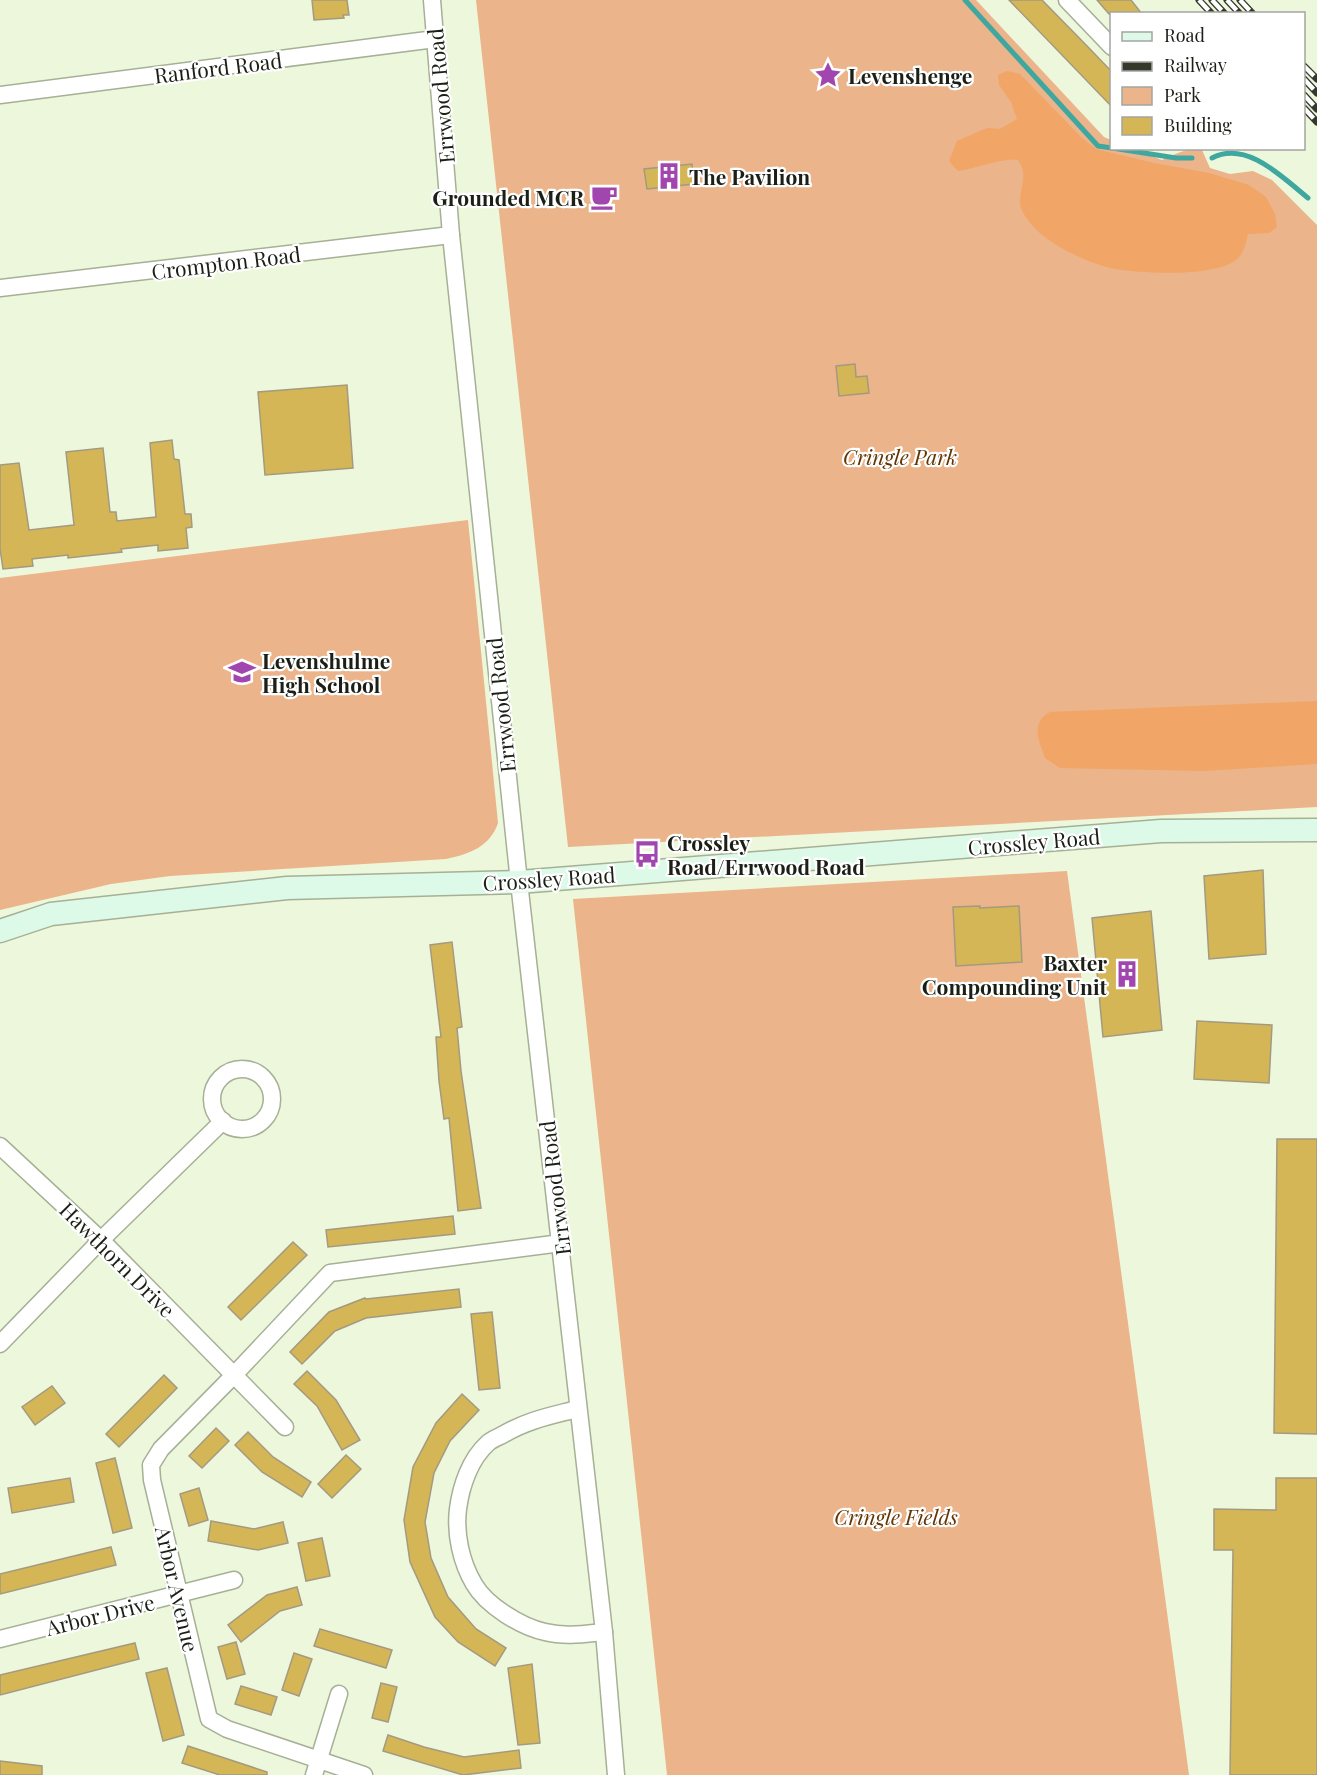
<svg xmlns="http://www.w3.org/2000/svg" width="1317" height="1775" viewBox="0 0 1317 1775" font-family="'Playfair Display',serif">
	<rect width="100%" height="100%" fill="#edf7db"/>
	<g fill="#ebb48a">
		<path d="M476,0H976L1104,137L1111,140L1112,148L1133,149L1162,160C1174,155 1189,146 1202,150L1210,168L1230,174L1253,171L1272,180L1317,225V807L568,847Z"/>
		<path d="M468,520L498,823C490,847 469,854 446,859L170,876L111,884L0,910V578Z"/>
		<path d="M1067,871L1189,1775H667L573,899Z"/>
	</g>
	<g fill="#f1a566">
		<path d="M1007,71L1020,74L1081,137L1096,149L1154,163L1209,173L1249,185L1266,197L1275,214L1277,227L1269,233L1248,234C1246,243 1244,253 1237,259C1217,278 1132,274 1106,267C1083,260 1059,249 1041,234C1032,226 1019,212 1020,200C1021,185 1028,173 1018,160C1005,157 975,169 958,171L949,161L957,141L987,128L1000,129L1017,119L1011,102L999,85L998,75Z"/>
		<path d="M1317,701V764L1204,771L1060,768L1045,758C1039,741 1030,723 1050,712Z"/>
	</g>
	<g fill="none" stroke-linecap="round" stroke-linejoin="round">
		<g stroke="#3ea7a0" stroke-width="5">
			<path d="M965,0L1098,146L1112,148"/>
			<path d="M1112,148L1176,158H1192"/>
			<path d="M1212,158C1247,140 1283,178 1308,198"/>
		</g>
	</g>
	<g fill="#d5b657" stroke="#a39a80" stroke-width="1.5">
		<path d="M312,0H347L349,15H343L344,18L314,20Z"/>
		<path d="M1009,0H1042L1090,49L1112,72V107Z"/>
		<path d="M1097,0H1131L1142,14H1109Z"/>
		<path d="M692,164L694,184L647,189L644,169Z"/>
		<path d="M855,364L856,377L867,376L869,393L839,396L836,366Z"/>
		<path d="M347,385L353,468L265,475L258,392Z"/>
		<path d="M172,440L174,459L179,460L185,514H191L192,527L186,528L188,548L158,551V545L121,549L122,552L68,558V555L32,559L33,566L3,569L0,549V465L19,463L29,530L74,525L66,452L103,448L110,512H116L117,521L156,517L150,443Z"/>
		<path d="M1263,870L1266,954L1209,959L1204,876Z"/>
		<path d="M980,906V908L1019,906L1022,962L956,966L953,907Z"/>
		<path d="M1151,911L1162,1030L1103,1037L1092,918Z"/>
		<path d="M452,942L462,1027L457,1028L461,1071L481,1208L458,1211L449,1118L444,1119L439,1081L436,1037H441L430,945Z"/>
		<path d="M1197,1021L1272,1025L1269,1083L1194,1079Z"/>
		<path d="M1277,1139H1317V1434L1274,1433Z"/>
		<path d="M453,1216L455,1234L328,1247L326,1230Z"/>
		<path d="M293,1242L307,1255L241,1320L228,1307Z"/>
		<path d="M459,1289L461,1307L366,1318L335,1331L302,1364L290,1352L329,1312L365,1298L366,1299Z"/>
		<path d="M492,1312L500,1388L479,1390L471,1314Z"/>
		<path d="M307,1371L336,1400L360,1440L342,1450L317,1406L294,1384Z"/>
		<path d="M164,1375L177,1388L119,1447L106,1434Z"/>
		<path d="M52,1386L65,1403L35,1425L22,1407Z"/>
		<path d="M462,1394L479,1410L450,1441L434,1473L425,1522L431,1558L448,1597L476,1629L506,1648L495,1666L458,1642L435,1617L410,1562L404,1520L413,1467L436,1423Z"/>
		<path d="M216,1428L229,1441L202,1468L189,1456Z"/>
		<path d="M248,1432L273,1457L311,1482L302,1497L262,1472L235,1445Z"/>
		<path d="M346,1455L361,1469L332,1498L318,1484Z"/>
		<path d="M115,1458L132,1528L113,1533L96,1463Z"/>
		<path d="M70,1478L74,1502L12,1513L8,1488Z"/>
		<path d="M1276,1478H1317V1775H1230L1233,1550H1214V1509L1276,1510Z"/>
		<path d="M199,1488L208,1520L189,1526L180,1494Z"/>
		<path d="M211,1521L254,1529L283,1522L288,1543L258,1550L208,1541Z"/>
		<path d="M322,1538L330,1576L306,1581L298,1543Z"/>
		<path d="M111,1547L116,1565L0,1594V1574Z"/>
		<path d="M297,1587L302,1605L280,1611L241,1642L228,1625L267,1595Z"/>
		<path d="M320,1629L392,1650L386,1668L314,1646Z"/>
		<path d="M236,1642L245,1674L227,1679L218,1647Z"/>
		<path d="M135,1643L139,1659L0,1695V1675Z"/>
		<path d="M294,1653L312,1659L299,1696L282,1690Z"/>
		<path d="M532,1664L540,1743L518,1745L508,1668Z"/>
		<path d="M167,1668L184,1735L163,1741L146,1673Z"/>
		<path d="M381,1683L397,1687L388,1722L372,1718Z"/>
		<path d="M241,1686L277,1697L271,1715L235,1704Z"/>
		<path d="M388,1735L424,1747L464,1757L519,1750L521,1768L463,1775L383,1751Z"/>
		<path d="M188,1746L267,1772V1775H220L182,1763Z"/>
		<path d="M0,1761L42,1766V1775H0Z"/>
	</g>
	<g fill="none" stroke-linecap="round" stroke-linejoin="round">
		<defs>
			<g id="street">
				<path d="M432,0L451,235L519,882L604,1632L616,1775"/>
				<path d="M1067,0L1112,47"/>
				<path d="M0,95L435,39"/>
				<path d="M0,288L451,235"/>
				<circle cx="242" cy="1099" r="30"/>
				<path d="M0,1146L101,1240L285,1427"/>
				<path d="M0,1344L101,1240L223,1121"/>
				<path d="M577,1409C550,1416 528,1420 504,1434C499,1437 492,1439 488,1443C470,1459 461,1486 458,1509C455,1534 461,1562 474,1584C486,1605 521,1627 545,1632C565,1637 584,1634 604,1632"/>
				<path d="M0,1639L234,1580"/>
				<path d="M314,1775L339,1694"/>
				<path d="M364,1775L227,1729L209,1719L152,1480L151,1465L161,1449L234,1375L330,1273L561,1243"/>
			</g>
			<path id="secondary" d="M0,931L51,914L287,888L519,882L1161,831L1317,830"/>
		</defs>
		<use href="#street" stroke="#a6b096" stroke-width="19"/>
		<use href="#secondary" stroke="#a6b096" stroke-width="25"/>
		<use href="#street" stroke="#fff" stroke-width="16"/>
		<use href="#secondary" stroke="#ddf9e8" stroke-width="22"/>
		<defs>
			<g id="rail">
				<path d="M1199,0L1212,14"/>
				<path d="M1212,0L1225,14"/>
				<path d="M1227,0L1240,14"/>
				<path d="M1240,0L1253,14"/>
				<path d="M1304,66L1317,79"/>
				<path d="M1304,79L1317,93"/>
				<path d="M1304,95L1317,109"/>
				<path d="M1304,108L1317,122"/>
			</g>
		</defs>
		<use href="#rail" stroke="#34392c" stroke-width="7"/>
		<use href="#rail" stroke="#fff" stroke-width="4.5" stroke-dasharray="14" stroke-linecap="butt"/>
	</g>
	<defs>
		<symbol id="sight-bare" viewBox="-9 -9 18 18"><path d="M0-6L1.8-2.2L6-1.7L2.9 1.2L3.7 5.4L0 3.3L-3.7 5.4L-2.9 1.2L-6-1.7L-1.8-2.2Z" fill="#a145af" stroke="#fff" stroke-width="2.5" paint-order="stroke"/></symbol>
		<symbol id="building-bare" viewBox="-9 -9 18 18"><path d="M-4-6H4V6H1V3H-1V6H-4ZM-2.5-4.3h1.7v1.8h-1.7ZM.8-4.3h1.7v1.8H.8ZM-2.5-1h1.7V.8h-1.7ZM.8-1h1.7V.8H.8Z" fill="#a145af" stroke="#fff" stroke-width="2.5" paint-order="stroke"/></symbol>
		<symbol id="cafe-bare" viewBox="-9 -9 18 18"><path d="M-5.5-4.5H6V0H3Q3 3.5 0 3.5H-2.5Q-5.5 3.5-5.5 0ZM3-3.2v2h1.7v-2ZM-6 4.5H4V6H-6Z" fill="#a145af" stroke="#fff" stroke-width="2.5" paint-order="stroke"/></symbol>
		<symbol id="school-bare" viewBox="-9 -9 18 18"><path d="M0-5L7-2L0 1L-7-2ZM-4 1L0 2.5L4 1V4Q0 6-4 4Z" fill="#a145af" stroke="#fff" stroke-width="2.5" paint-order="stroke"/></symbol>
		<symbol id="bus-bare" viewBox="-9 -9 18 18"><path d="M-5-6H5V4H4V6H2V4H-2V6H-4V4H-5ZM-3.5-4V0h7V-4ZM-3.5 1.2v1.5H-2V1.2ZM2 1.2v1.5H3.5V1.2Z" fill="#a145af" stroke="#fff" stroke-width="2.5" paint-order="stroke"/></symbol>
	</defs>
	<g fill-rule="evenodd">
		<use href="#sight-bare" x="809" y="56" width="38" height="38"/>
		<use href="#building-bare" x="650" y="157" width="38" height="38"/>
		<use href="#cafe-bare" x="585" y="178" width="38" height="38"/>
		<use href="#school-bare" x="223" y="653" width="38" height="38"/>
		<use href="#bus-bare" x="628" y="835" width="38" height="38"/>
		<use href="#building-bare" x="1108" y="955" width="38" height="38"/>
	</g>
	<g text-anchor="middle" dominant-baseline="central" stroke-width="4.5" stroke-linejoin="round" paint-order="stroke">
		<g font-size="21" fill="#1b1f15" stroke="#fff">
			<text transform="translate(218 67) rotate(-7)">Ranford Road</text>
			<text transform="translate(440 96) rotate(-95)">Errwood Road</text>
			<text transform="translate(226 262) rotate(-7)">Crompton Road</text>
			<text transform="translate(500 705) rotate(-96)">Errwood Road</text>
			<text transform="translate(1034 841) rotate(-5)">Crossley Road</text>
			<text transform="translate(549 878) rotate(-4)">Crossley Road</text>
			<text transform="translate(554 1188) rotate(-97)">Errwood Road</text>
			<text transform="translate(118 1259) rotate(45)">Hawthorn Drive</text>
			<text transform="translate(178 1589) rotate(77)">Arbor Avenue</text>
			<text transform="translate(100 1614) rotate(-14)">Arbor Drive</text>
		</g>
		<g font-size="21" font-weight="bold" fill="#1b1f15" stroke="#fff" text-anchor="start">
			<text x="848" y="75">Levenshenge</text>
			<text x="689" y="176">The Pavilion</text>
			<text x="584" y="197" text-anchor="end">Grounded MCR</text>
			<text x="262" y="660">Levenshulme<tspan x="262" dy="24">High School</tspan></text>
			<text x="667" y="842">Crossley<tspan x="667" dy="24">Road/Errwood Road</tspan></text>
			<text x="1107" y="962" text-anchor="end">Baxter<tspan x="1107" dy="24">Compounding Unit</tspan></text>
		</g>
		<g font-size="21" font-style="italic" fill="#643400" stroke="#fff">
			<text x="900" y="456">Cringle Park</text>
			<text x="896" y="1516">Cringle Fields</text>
		</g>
	</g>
	<rect x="1110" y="12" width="195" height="138" fill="#ffffff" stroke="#a4a5a1" stroke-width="1.5"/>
	<rect x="1122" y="32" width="30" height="9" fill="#ddf9e8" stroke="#a4a5a1" stroke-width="1.5"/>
	<text x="1164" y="42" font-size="18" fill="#1b1f15">Road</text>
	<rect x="1122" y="62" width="30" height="9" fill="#34392c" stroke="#a4a5a1" stroke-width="1.5"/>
	<text x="1164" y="72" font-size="18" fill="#1b1f15">Railway</text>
	<rect x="1122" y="87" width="30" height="18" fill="#ebb48a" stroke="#a4a5a1" stroke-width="1.5"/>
	<text x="1164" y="102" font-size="18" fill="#1b1f15">Park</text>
	<rect x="1122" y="117" width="30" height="18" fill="#d5b657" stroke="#a4a5a1" stroke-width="1.5"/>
	<text x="1164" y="132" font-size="18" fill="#1b1f15">Building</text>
</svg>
